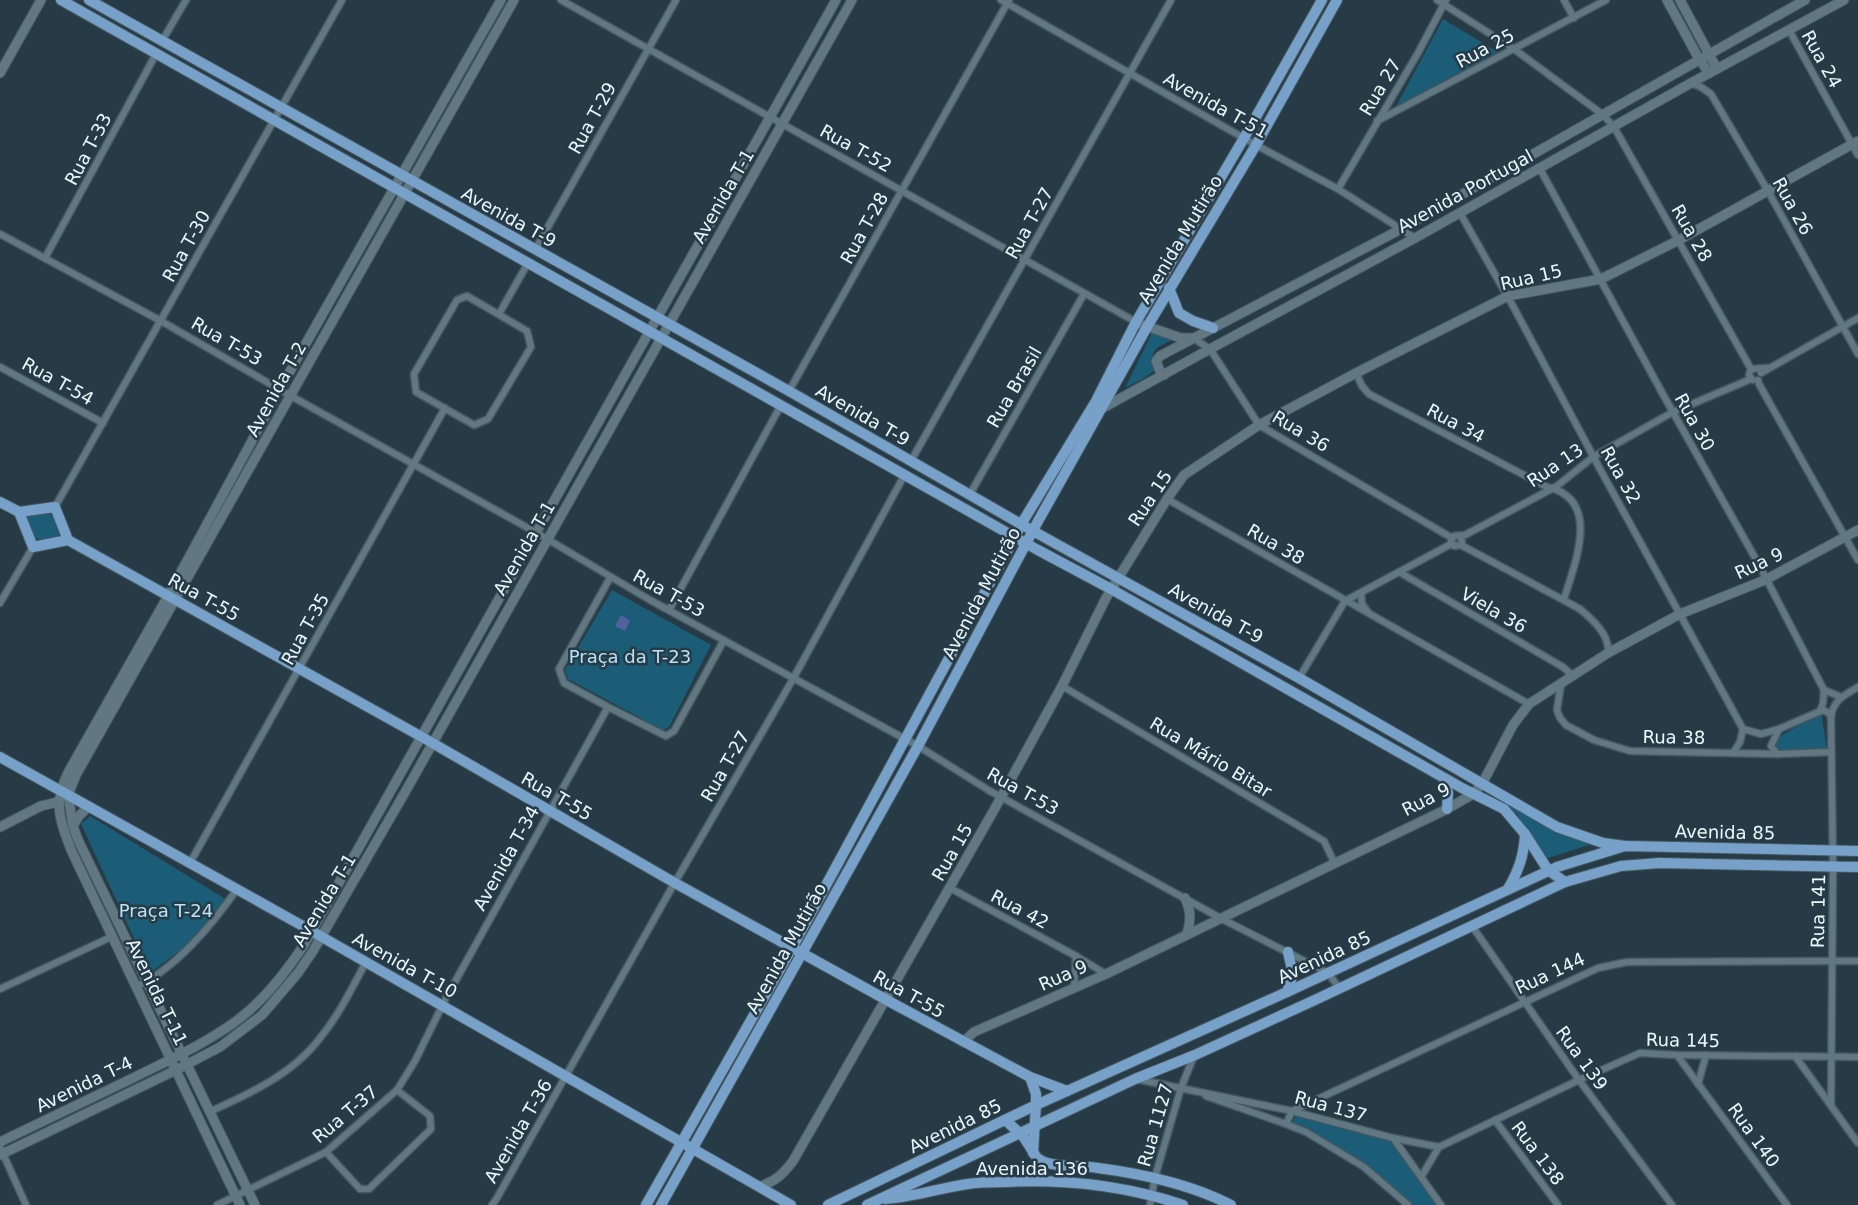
<svg xmlns="http://www.w3.org/2000/svg" width="1858" height="1205" viewBox="0 0 1858 1205" font-family="'DejaVu Sans',sans-serif">
	<rect width="100%" height="100%" fill="#263b45"/>
	<g fill="#1b5c76">
		<path d="M1443,19L1498,52L1393,112Z"/>
		<path d="M1153,331L1177,338C1159,346 1147,349 1155,370L1143,379L1125,388Z"/>
		<path d="M45,512L50,513C55,520 60,528 59,537C37,544 32,539 26,518L30,515Z"/>
		<path d="M612,590L711,645L669,727L663,730L568,679L565,670Z"/>
		<path d="M1821,712L1827,749L1776,750L1773,745L1779,737Z"/>
		<path d="M1495,796L1595,843L1545,859L1517,814L1492,799Z"/>
		<path d="M90,816L229,901L194,940L150,973L81,824Z"/>
		<path d="M1296,1116L1392,1140L1439,1205H1413L1363,1162L1292,1123Z"/>
	</g>
	<path fill="#5461a0" d="M621,615L630,621L625,631L615,626Z"/>
	<g fill="none" stroke-linecap="round" stroke-linejoin="round">
		<defs>
			<g id="street">
				<path d="M561,0L1136,322"/>
				<path d="M1001,0L1256,145L1338,189L1415,238"/>
				<path d="M1437,0L1514,49L1602,114L1614,127L1751,369"/>
				<path d="M1564,0L1574,18"/>
				<path d="M1789,30L1858,155"/>
				<path d="M162,41L186,0"/>
				<path d="M1691,83L1701,87L1711,94L1768,191L1858,354"/>
				<path d="M1377,121L1606,0"/>
				<path d="M1540,169L1665,398L1758,563L1824,690L1823,703L1820,711"/>
				<path d="M1338,189L1418,53L1446,0"/>
				<path d="M1460,213L1513,306L1600,469L1743,729L1740,742L1733,753"/>
				<path d="M0,234L161,321L291,396L537,533L650,600L918,746L990,791L1222,919L1328,973L1340,989"/>
				<path d="M535,250L676,0"/>
				<path d="M45,258L156,54"/>
				<path d="M467,296L527,331L531,347L488,419L474,425L416,392L414,374L457,300Z"/>
				<path d="M499,314L528,263"/>
				<path d="M1193,338L1210,349L1259,425L1452,538"/>
				<path d="M0,367L103,423"/>
				<path d="M1356,373L1362,386L1369,394L1547,487C1602,499 1575,563 1564,599"/>
				<path d="M1761,373L1858,318"/>
				<path d="M1753,380L1749,375L1751,369L1767,368"/>
				<path d="M1758,380L1759,384L1858,560"/>
				<path d="M789,391L1009,0"/>
				<path d="M911,461L1171,0"/>
				<path d="M970,494L1084,294"/>
				<path d="M1167,499L1529,704"/>
				<path d="M55,507L342,0"/>
				<path d="M1460,537L1462,541L1461,545L1454,546L1451,541L1454,536L1465,535L1557,486L1593,457L1673,412L1751,379"/>
				<path d="M1461,545L1580,609C1593,620 1610,635 1608,653"/>
				<path d="M1399,572L1563,667L1573,676"/>
				<path d="M610,578L559,669L564,683L608,707L666,736L674,731L724,640"/>
				<path d="M1361,593L1362,604L1368,612"/>
				<path d="M0,603L33,547"/>
				<path d="M669,610L781,405"/>
				<path d="M1299,678L1345,601L1451,544"/>
				<path d="M1561,684L1557,710L1560,718L1566,725L1594,740L1630,751L1777,754L1831,752"/>
				<path d="M1062,686L1324,841L1334,862"/>
				<path d="M1824,690L1841,697"/>
				<path d="M1743,729L1761,734L1779,729L1823,710L1829,713L1831,717"/>
				<path d="M1777,754L1771,746L1779,729"/>
				<path d="M190,863L445,408"/>
				<path d="M950,888L1076,956L1106,974"/>
				<path d="M1472,926L1579,1080L1672,1205"/>
				<path d="M136,987C175,969 213,924 237,889"/>
				<path d="M1074,988L1076,956"/>
				<path d="M0,989L111,937"/>
				<path d="M1677,1055L1787,1205"/>
				<path d="M1795,1056L1858,1143"/>
				<path d="M1136,1079L1292,1111L1393,1138L1441,1205"/>
				<path d="M1698,1084L1706,1055"/>
				<path d="M1206,1096L1286,1124L1306,1132L1364,1167L1408,1205"/>
				<path d="M1831,1105L1833,867L1831,717C1833,700 1845,695 1858,687"/>
				<path d="M209,1112C249,1094 293,1074 320,1038C339,1015 352,988 366,962"/>
				<path d="M1495,1120L1558,1205"/>
				<path d="M1286,1124L1292,1111L1598,968L1627,962L1858,961"/>
				<path d="M1393,1138L1439,1147"/>
				<path d="M0,1147L26,1205"/>
				<path d="M326,1152L360,1189H369L431,1129L430,1116L397,1090"/>
				<path d="M1421,1177L1439,1147L1579,1080L1640,1053L1677,1055L1858,1057"/>
				<path d="M217,1205L326,1152L397,1090L415,1061L446,998L608,707"/>
				<path d="M492,1205L497,1198L670,891L793,679L905,474"/>
				<path d="M1150,1205L1155,1177L1181,1088L1194,1056"/>
			</g>
			<g id="secondary">
				<path d="M1667,0L1699,59L1709,73"/>
				<path d="M1680,0L1717,69"/>
				<path d="M0,73L41,0"/>
				<path d="M1140,324L1181,338H1193"/>
				<path d="M1164,375L1160,371L1156,361L1160,356L1401,229L1805,0"/>
				<path d="M1101,409L1210,349L1415,238L1691,83L1844,0"/>
				<path d="M73,826L79,816L89,806"/>
				<path d="M0,827L41,806L58,802"/>
				<path d="M1185,898C1191,911 1191,920 1187,934"/>
				<path d="M963,1042L974,1032L1106,974L1447,809L1473,794L1482,784L1513,725L1529,704L1608,653L1680,614L1765,580L1858,530"/>
				<path d="M0,1142C44,1121 89,1099 133,1078C169,1060 207,1043 239,1019C265,999 286,972 304,945L836,0"/>
				<path d="M0,1155L176,1070L220,1047L262,1015L298,973L313,951L404,794L852,0"/>
				<path d="M761,1186C776,1181 783,1174 793,1161L994,810L1062,686L1106,598L1167,499L1184,475L1259,425L1356,373L1508,296L1601,279L1679,240L1858,141"/>
				<path d="M240,1205L72,852C60,821 52,803 69,771L168,596L280,389L501,0"/>
				<path d="M255,1205L78,840L73,826L68,795L76,775L514,0"/>
			</g>
			<g id="primary">
				<path d="M61,0L1036,549L1111,589L1462,788L1504,809L1525,834L1548,870L1565,882"/>
				<path d="M89,0L789,391L1033,531L1299,678L1557,827L1603,843L1625,846"/>
				<path d="M1169,288L1179,313L1193,321L1213,328"/>
				<path d="M0,502L19,512L55,507L68,540L422,737L675,883L894,1004L1030,1077L1067,1091"/>
				<path d="M19,512L33,547L68,540"/>
				<path d="M0,757L301,925L791,1205"/>
				<path d="M1444,778L1448,793L1447,809"/>
				<path d="M1508,889C1519,870 1524,855 1525,834"/>
				<path d="M1287,992L1293,974L1288,952"/>
				<path d="M1030,1077L1036,1094V1105L1033,1153"/>
				<path d="M1005,1120L1023,1136L1037,1158L1044,1162C1061,1168 1081,1165 1098,1168C1144,1174 1190,1184 1231,1205"/>
				<path d="M885,1199C914,1197 940,1188 968,1184C980,1182 994,1182 1006,1182C1067,1179 1126,1186 1183,1205"/>
				<path d="M646,1205L792,948L1025,518L1096,401L1136,322L1244,138L1322,0"/>
				<path d="M661,1205L918,746L1037,523L1147,327L1256,145L1337,0"/>
				<path d="M828,1205L1036,1105L1287,992L1557,867L1625,846L1858,851"/>
				<path d="M867,1205L1135,1079L1195,1055L1317,999L1565,882L1621,866L1659,863L1858,867"/>
			</g>
		</defs>
		<use href="#street" stroke="#465962" stroke-width="9"/>
		<use href="#secondary" stroke="#465962" stroke-width="11"/>
		<use href="#primary" stroke="#465962" stroke-width="12"/>
		<use href="#street" stroke="#617883" stroke-width="6"/>
		<use href="#secondary" stroke="#617883" stroke-width="9"/>
		<use href="#primary" stroke="#77a1c9" stroke-width="10"/>
	</g>
	<g text-anchor="middle" dominant-baseline="central" stroke-width="5" stroke-linejoin="round" paint-order="stroke">
		<g font-size="18" fill="#eaf7fe" stroke="#263b45">
			<text transform="translate(1485 48) rotate(-28)">Rua 25</text>
			<text transform="translate(1822 59) rotate(61)">Rua 24</text>
			<text transform="translate(1380 87) rotate(-59)">Rua 27</text>
			<text transform="translate(1216 105) rotate(29)">Avenida T-51</text>
			<text transform="translate(592 118) rotate(-61)">Rua T-29</text>
			<text transform="translate(856 148) rotate(29)">Rua T-52</text>
			<text transform="translate(88 149) rotate(-62)">Rua T-33</text>
			<text transform="translate(1465 191) rotate(-29)">Avenida Portugal</text>
			<text transform="translate(723 196) rotate(-60)">Avenida T-1</text>
			<text transform="translate(1793 206) rotate(61)">Rua 26</text>
			<text transform="translate(509 217) rotate(29)">Avenida T-9</text>
			<text transform="translate(1029 223) rotate(-61)">Rua T-27</text>
			<text transform="translate(864 228) rotate(-61)">Rua T-28</text>
			<text transform="translate(1692 233) rotate(60)">Rua 28</text>
			<text transform="translate(1180 239) rotate(-59)">Avenida Mutirão</text>
			<text transform="translate(186 246) rotate(-61)">Rua T-30</text>
			<text transform="translate(1531 277) rotate(-13)">Rua 15</text>
			<text transform="translate(227 341) rotate(30)">Rua T-53</text>
			<text transform="translate(58 381) rotate(29)">Rua T-54</text>
			<text transform="translate(1014 387) rotate(-60)">Rua Brasil</text>
			<text transform="translate(276 389) rotate(-61)">Avenida T-2</text>
			<text transform="translate(863 415) rotate(30)">Avenida T-9</text>
			<text transform="translate(1695 422) rotate(61)">Rua 30</text>
			<text transform="translate(1456 423) rotate(28)">Rua 34</text>
			<text transform="translate(1301 431) rotate(31)">Rua 36</text>
			<text transform="translate(1555 465) rotate(-34)">Rua 13</text>
			<text transform="translate(1621 475) rotate(61)">Rua 32</text>
			<text transform="translate(1150 498) rotate(-56)">Rua 15</text>
			<text transform="translate(1276 544) rotate(30)">Rua 38</text>
			<text transform="translate(524 548) rotate(-60)">Avenida T-1</text>
			<text transform="translate(1759 563) rotate(-25)">Rua 9</text>
			<text transform="translate(669 593) rotate(29)">Rua T-53</text>
			<text transform="translate(981 593) rotate(-62)">Avenida Mutirão</text>
			<text transform="translate(204 597) rotate(29)">Rua T-55</text>
			<text transform="translate(1494 610) rotate(30)">Viela 36</text>
			<text transform="translate(1216 613) rotate(29)">Avenida T-9</text>
			<text transform="translate(305 629) rotate(-61)">Rua T-35</text>
			<text transform="translate(1674 737) rotate(1)">Rua 38</text>
			<text transform="translate(1211 757) rotate(31)">Rua Mário Bitar</text>
			<text transform="translate(725 766) rotate(-60)">Rua T-27</text>
			<text transform="translate(1023 791) rotate(29)">Rua T-53</text>
			<text transform="translate(557 796) rotate(30)">Rua T-55</text>
			<text transform="translate(1426 799) rotate(-27)">Rua 9</text>
			<text transform="translate(1725 832) rotate(1)">Avenida 85</text>
			<text transform="translate(952 852) rotate(-60)">Rua 15</text>
			<text transform="translate(506 858) rotate(-61)">Avenida T-34</text>
			<text transform="translate(324 900) rotate(-59)">Avenida T-1</text>
			<text transform="translate(1020 909) rotate(28)">Rua 42</text>
			<text transform="translate(1818 911) rotate(-89)">Rua 141</text>
			<text transform="translate(786 948) rotate(-61)">Avenida Mutirão</text>
			<text transform="translate(1324 957) rotate(-25)">Avenida 85</text>
			<text transform="translate(405 965) rotate(29)">Avenida T-10</text>
			<text transform="translate(1550 973) rotate(-25)">Rua 144</text>
			<text transform="translate(1063 975) rotate(-24)">Rua 9</text>
			<text transform="translate(157 992) rotate(64)">Avenida T-11</text>
			<text transform="translate(909 994) rotate(29)">Rua T-55</text>
			<text transform="translate(1683 1040) rotate(1)">Rua 145</text>
			<text transform="translate(1582 1058) rotate(54)">Rua 139</text>
			<text transform="translate(84 1084) rotate(-26)">Avenida T-4</text>
			<text transform="translate(1331 1106) rotate(15)">Rua 137</text>
			<text transform="translate(345 1114) rotate(-40)">Rua T-37</text>
			<text transform="translate(1155 1125) rotate(-74)">Rua 1127</text>
			<text transform="translate(955 1126) rotate(-26)">Avenida 85</text>
			<text transform="translate(518 1131) rotate(-60)">Avenida T-36</text>
			<text transform="translate(1754 1135) rotate(54)">Rua 140</text>
			<text transform="translate(1538 1153) rotate(53)">Rua 138</text>
			<text x="1032" y="1168">Avenida 136</text>
		</g>
		<g font-size="18" fill="#b8e2f7" stroke="#263b45">
			<text x="630" y="656">Praça da T-23</text>
			<text x="166" y="910">Praça T-24</text>
		</g>
	</g>
</svg>
